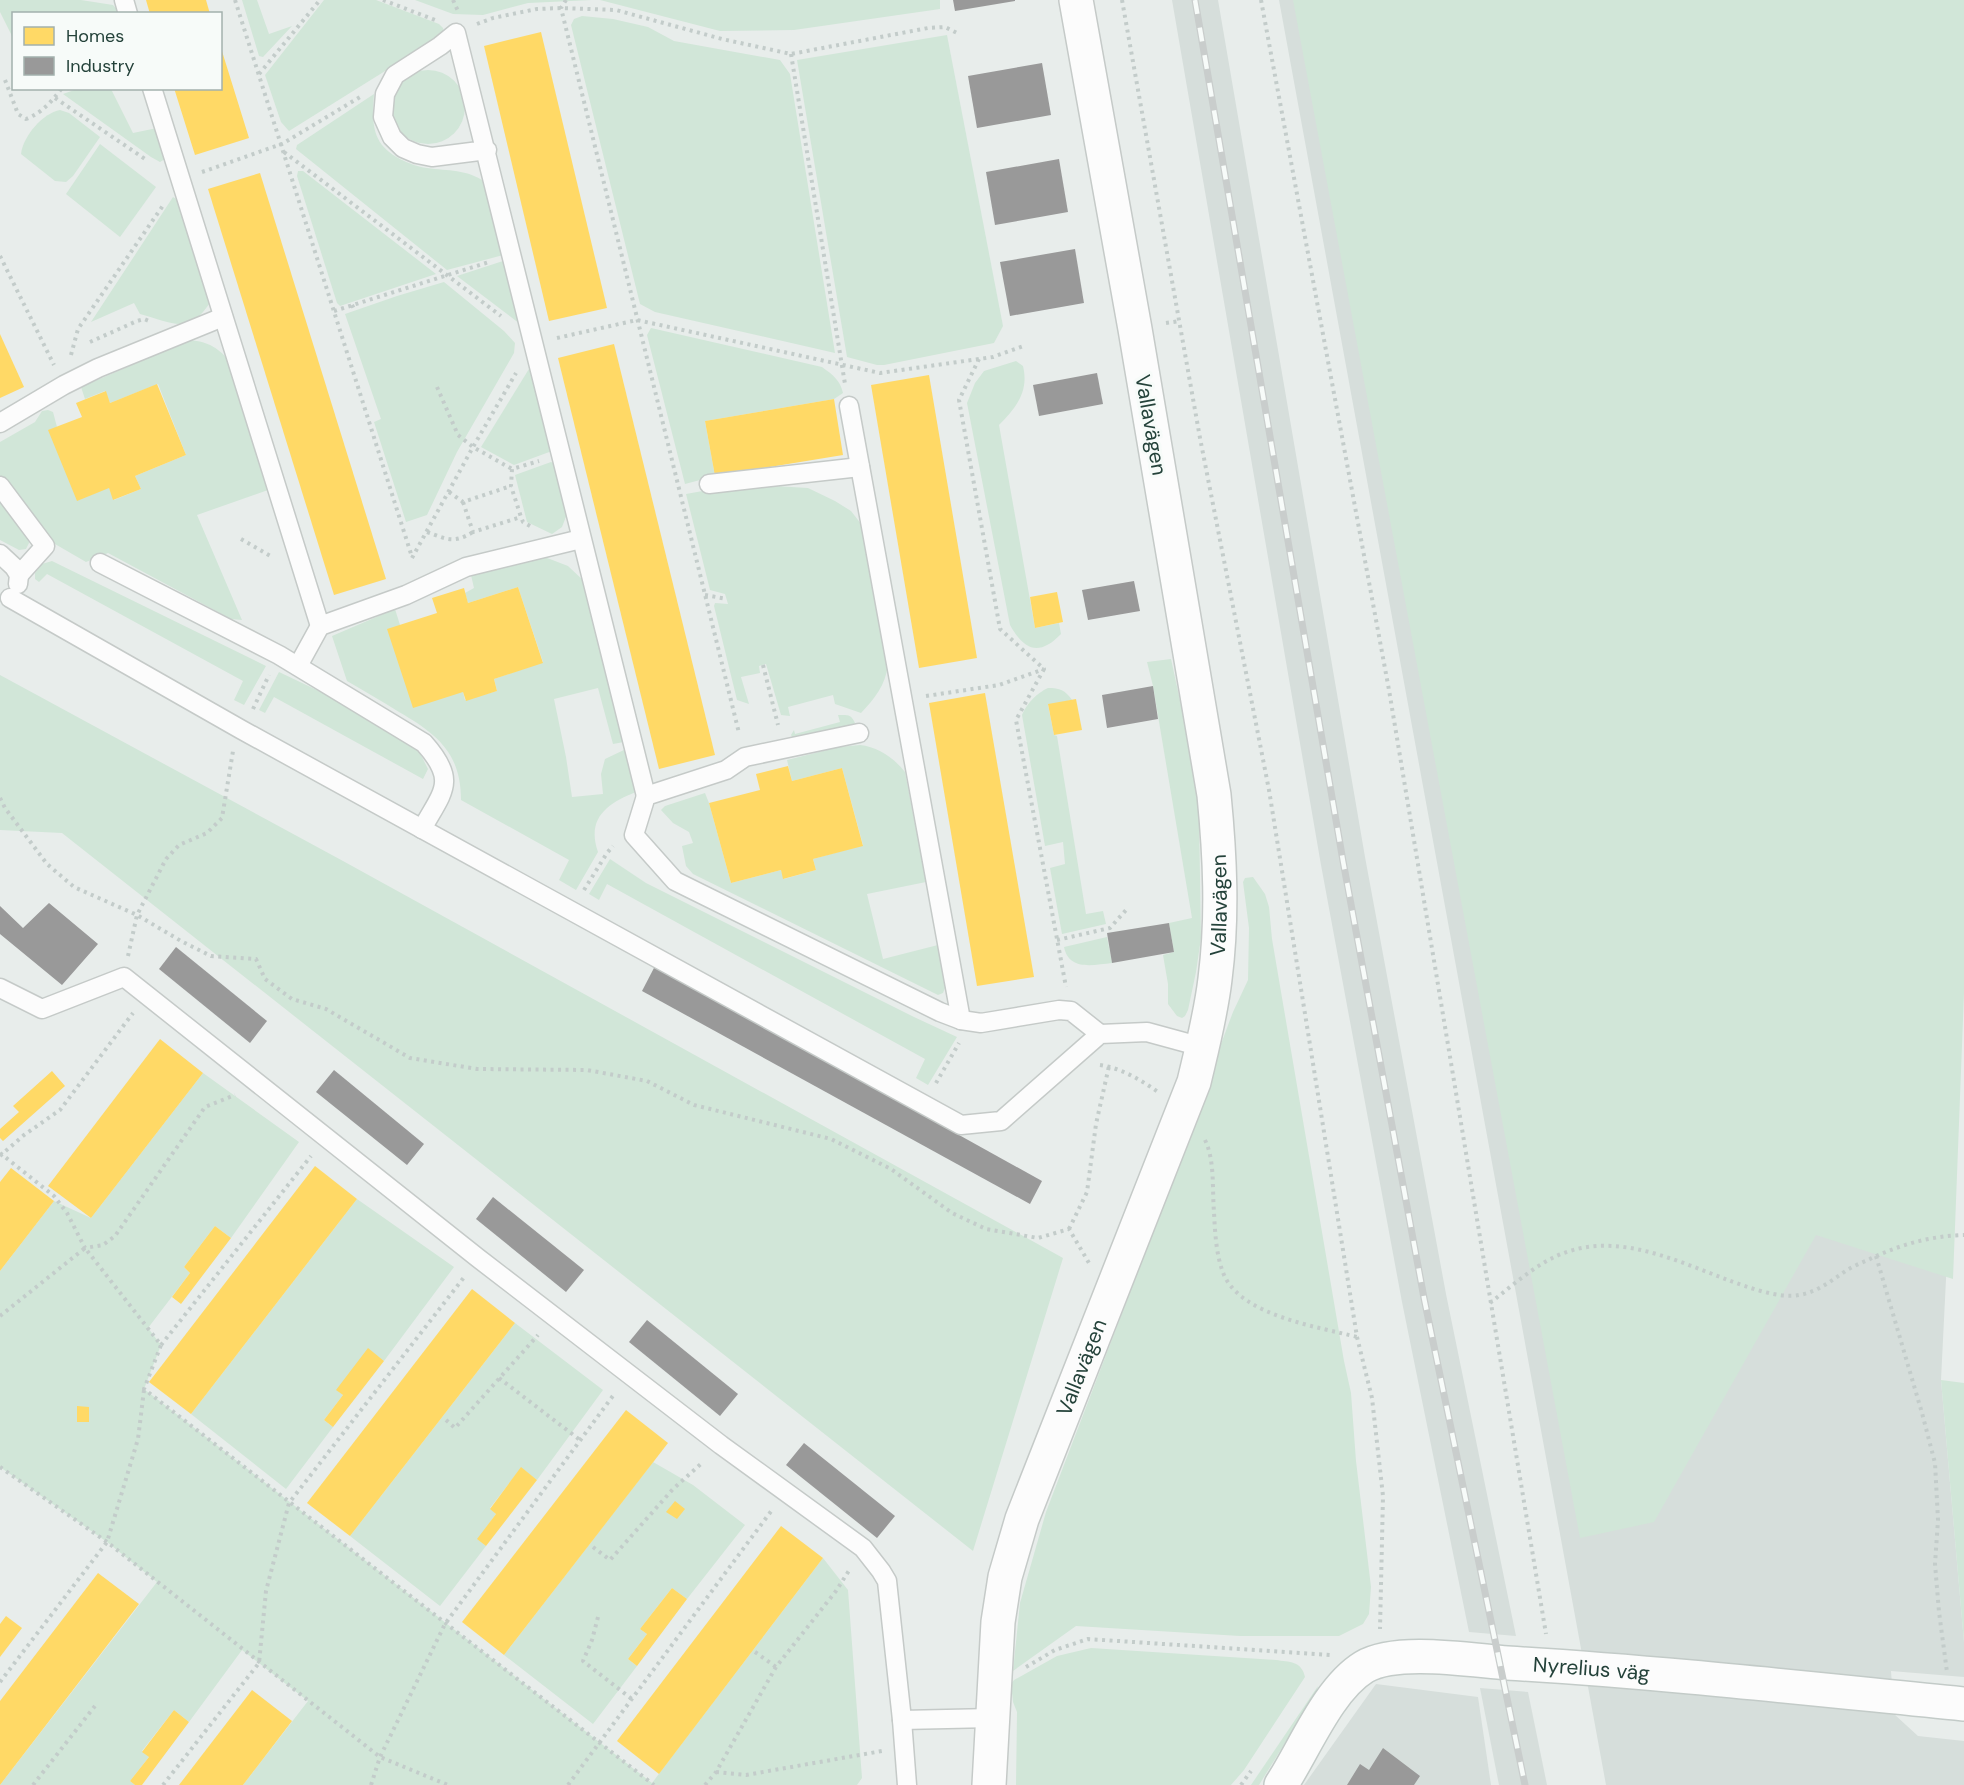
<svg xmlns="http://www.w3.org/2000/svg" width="1964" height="1785" viewBox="0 0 1964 1785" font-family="'DM Sans',sans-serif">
	<rect width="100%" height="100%" fill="#e8edeb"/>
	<g fill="#d6dedb">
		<path d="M1172,0H1218L1365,857L1446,1294L1516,1636L1469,1632L1402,1302L1321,865Z"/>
		<path d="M1279,0H1964V916L1941,1380L1964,1642V1677L1891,1671L1894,1714L1918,1736L1964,1741V1785H1606Z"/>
		<path d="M1376,1684L1478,1697L1491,1785H1304Z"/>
		<path d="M1480,1688L1528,1692L1547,1785H1499Z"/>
	</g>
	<g fill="#d1e6d8">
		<path d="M0,0H81L113,5L120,13L14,14L13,38L0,12Z"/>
		<path d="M242,0H257L269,34L292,26L263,57L259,56Z"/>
		<path d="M324,0H376L439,24L443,28L444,32L438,38L289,131L281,122L265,75Z"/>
		<path d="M415,0H592L528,3L483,15L453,14Z"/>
		<path d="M600,0H940V9L794,30L720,31Z"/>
		<path d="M1293,0H1964V993L1953,1279L1816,1235L1654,1522L1580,1538Z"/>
		<path d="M582,16L613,19L648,27L674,41L780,60L790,74L835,353L655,312L640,304L571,25L574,19Z"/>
		<path d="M947,35L1003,326L994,343L884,365H877L847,357L797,60Z"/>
		<circle cx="428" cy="107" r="37"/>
		<path d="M77,89H111L133,133L157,128L165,159L160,162L151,157L63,94Z"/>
		<path d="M374,94C372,123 371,144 400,159C408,163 418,167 427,168C448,171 467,169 485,182L507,254L447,270L296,149L297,145Z"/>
		<path d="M60,110L69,113L100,137L73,176L66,182L55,181L21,154C23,136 43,113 60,110Z"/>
		<path d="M100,144L156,187L120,237L66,194Z"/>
		<path d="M298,171H303L436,274L340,306L337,303L297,176Z"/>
		<path d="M173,197L182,203L211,301C189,336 174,323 140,314L134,303L91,322Z"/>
		<path d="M506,260L528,330L457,276Z"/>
		<path d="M444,282L504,331L515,343L514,353L457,452L427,515L406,522L374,422L381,419L345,314L397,296Z"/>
		<path d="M651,328L822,367C833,375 840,380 843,393L834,399L705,421L715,476L685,484L647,335Z"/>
		<path d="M190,340C209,342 219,348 231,363L268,490L197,515L242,620L231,619L108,553L86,562L55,544L0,476V442L35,422L42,411L48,410L53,412L57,427L109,488L114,500L141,489L135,476L186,455L158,384L110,403L105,391L85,399L81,387Z"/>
		<path d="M1016,361L1023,366C1029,391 1017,407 999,425L1035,628L1059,623L1061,634C1039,657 1024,650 1010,625L967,403L975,383L984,371Z"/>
		<path d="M532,364L552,451L514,465L481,447Z"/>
		<path d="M551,462L556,464L567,514L562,527L552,534L527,522L515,475Z"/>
		<path d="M741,484L808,488L835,501L851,511L865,529L888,665C885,686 875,698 861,713L835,704L833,695L788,707L790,716L781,715L766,664L759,666L760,673L741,677L749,704L737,700L714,606L715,603L728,604L725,594L710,590L686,494Z"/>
		<path d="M0,500L28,535L29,543L26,549L19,550L0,540Z"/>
		<path d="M542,556L568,566L585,582L624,742L613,744L598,688L554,699L566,757L572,797L603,794L601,774L605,759L626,749L636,792C608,803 586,818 598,852L576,890L559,880L569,860L461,800C461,753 437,734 399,712C382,701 364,691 347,681L332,636L395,609L400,625L463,692L465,700L497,691L494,679L543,662L518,587L468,603L465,593L474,588L471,575Z"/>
		<path d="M52,561L266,666L244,705L234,700L243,681L47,574L39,582L35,579V573L42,564Z"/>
		<path d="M1171,659L1194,765L1199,815L1201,938L1196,972L1188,1010L1185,1016L1182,1018L1177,1016L1168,1004V984L1163,955L1174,952L1169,923L1192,918L1153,686L1147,662Z"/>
		<path d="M279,672L342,702L419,751L428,769L423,779L274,697L265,713L259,710Z"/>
		<path d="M0,675L343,861L1063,1258L973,1551L62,833L0,830Z"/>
		<path d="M1048,688C1060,688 1065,690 1072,700L1048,705L1054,735L1057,736L1086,914L1103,911L1106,924L1062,934L1050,868L1065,864L1063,842L1045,846L1022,715C1027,703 1037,693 1048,688Z"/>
		<path d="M838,715C848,715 851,714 855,723L852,727L793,739L791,735L794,730L795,734L840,722Z"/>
		<path d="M860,745C878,747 894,758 905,772L926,882L867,894L883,959L938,945L945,988L943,993L938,995L693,874L686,866L682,846L693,843L689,832L673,823L661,810L665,806L705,793L709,803L731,883L781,870L784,879L816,870L813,859L863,845L842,768L792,781L787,760L839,747Z"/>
		<path d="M610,859L646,883L914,1017L957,1037L928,1085L916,1078L925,1059L607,884L599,900L589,894Z"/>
		<path d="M1253,877L1265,894L1269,907L1272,939L1344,1361L1351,1393L1356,1461L1371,1587L1369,1614L1363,1624L1339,1636H1240L1076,1626L1013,1671L1020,1603L1046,1512L1179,1164L1186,1137L1233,1012L1248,980L1249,928L1243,882L1245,878Z"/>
		<path d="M1107,937L1112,963C1093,965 1069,971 1064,947Z"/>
		<path d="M203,1073L299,1142L231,1238L215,1226L184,1267L190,1273L148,1328L161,1345L144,1389L652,1783L823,1558L848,1590L862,1778L857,1785H243L308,1701L242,1650L189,1722L174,1710L142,1751L149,1757L130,1781L135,1785H0L157,1582L107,1542L0,1467V1271L54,1201L91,1218Z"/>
		<path d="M357,1199L454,1267L384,1361L368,1349L337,1390L343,1395L324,1420L333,1427L286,1489L191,1414Z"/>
		<path d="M515,1323L603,1390L537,1480L521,1468L490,1508L496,1514L478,1539L486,1546L440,1606L350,1536Z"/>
		<path d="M1941,1380L1964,1383V1642Z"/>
		<path d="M653,1462L693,1485L745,1525L687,1599L672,1588L640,1629L647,1634L628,1659L637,1666L593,1724L504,1655Z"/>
		<path d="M1091,1648L1276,1660C1289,1662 1302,1661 1305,1677L1244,1770L1231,1785H1016L1017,1712L1013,1702L1011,1684L1014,1680L1057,1656Z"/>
		<path d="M1318,1686L1316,1693L1259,1785H1251Z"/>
	</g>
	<g fill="#ffd966">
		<path d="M146,0H206L210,14H150Z"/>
		<path d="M541,32L607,308L549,321L484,46Z"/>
		<path d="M221,48L249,138L195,155L174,88H220Z"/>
		<path d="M260,173L386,579L334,595L208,189Z"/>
		<path d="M0,334L24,387L0,398Z"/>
		<path d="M614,344L715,755L659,769L558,358Z"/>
		<path d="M929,375L977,658L919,668L871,385Z"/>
		<path d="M157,384L186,455L135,476L141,489L113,500L109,488L77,501L48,430L82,417L76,403L106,391L110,403Z"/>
		<path d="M834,399L843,455L715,476L705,421Z"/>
		<path d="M518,587L543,663L494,679L497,691L466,701L463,692L413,708L387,629L437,613L432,598L464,588L468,603Z"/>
		<path d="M1057,592L1063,622L1035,628L1030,597Z"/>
		<path d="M985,693L1034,977L977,986L929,703Z"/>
		<path d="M1076,699L1082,730L1054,735L1048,704Z"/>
		<path d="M788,766L792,781L842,768L863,846L813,859L816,870L783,879L781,870L731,883L709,803L760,790L756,774Z"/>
		<path d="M160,1039L203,1073L91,1218L48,1186Z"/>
		<path d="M52,1071L65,1086L3,1141L0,1138V1129L19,1112L13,1106Z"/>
		<path d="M315,1166L357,1199L191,1414L149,1382Z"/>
		<path d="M11,1168L54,1201L0,1271V1182Z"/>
		<path d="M215,1226L231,1238L181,1304L172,1297L190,1273L184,1267Z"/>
		<path d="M472,1289L515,1323L350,1536L307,1503Z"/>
		<path d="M368,1348L384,1361L333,1427L324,1420L343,1395L336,1390Z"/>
		<path d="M77,1406L89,1407V1422H77Z"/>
		<path d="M626,1410L668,1443L504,1655L462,1622Z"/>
		<path d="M521,1467L537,1480L486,1546L477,1539L496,1514L490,1509Z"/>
		<path d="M675,1501L685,1509L677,1519L666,1512Z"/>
		<path d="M781,1526L823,1558L659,1774L617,1741Z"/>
		<path d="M98,1573L139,1604L0,1785V1701Z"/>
		<path d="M672,1588L687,1599L637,1666L628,1659L647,1634L640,1629Z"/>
		<path d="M6,1616L22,1628L0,1657V1624Z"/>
		<path d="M252,1690L292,1721L243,1785H179Z"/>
		<path d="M174,1710L189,1722L142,1785H135L130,1781L149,1757L142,1752Z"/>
	</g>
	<g fill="#999">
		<path d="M953,0H1015V1L955,11Z"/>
		<path d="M1042,63L1051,115L977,128L968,76Z"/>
		<path d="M1059,159L1068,212L995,225L986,172Z"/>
		<path d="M1075,249L1084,303L1010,316L1000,262Z"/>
		<path d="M1097,373L1103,404L1039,416L1033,385Z"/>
		<path d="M1134,581L1140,611L1088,620L1082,590Z"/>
		<path d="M1153,686L1158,719L1107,728L1102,695Z"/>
		<path d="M49,903L98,944L62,985L0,934V906L23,928Z"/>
		<path d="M1169,923L1174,952L1112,963L1107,933Z"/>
		<path d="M176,947L267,1021L250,1043L159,969Z"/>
		<path d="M655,966L1042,1181L1030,1204L642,991Z"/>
		<path d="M334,1070L424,1144L407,1165L316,1092Z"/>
		<path d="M493,1197L584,1270L566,1292L476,1219Z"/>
		<path d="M647,1320L738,1394L720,1416L629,1342Z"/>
		<path d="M804,1443L895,1516L877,1538L786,1465Z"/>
		<path d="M1383,1748L1420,1776L1414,1785H1347L1360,1764L1369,1770Z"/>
	</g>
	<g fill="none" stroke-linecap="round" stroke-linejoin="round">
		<defs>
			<g id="lane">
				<path d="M124,0L128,14"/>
				<path d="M152,88L320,626"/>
				<path d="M487,150L432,157L417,154L403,148L392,137L383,117L385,94L395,75L440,46L456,33L646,796"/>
				<path d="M849,406L961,1020"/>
				<path d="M0,423L64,385L98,368L223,317"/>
				<path d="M709,484L860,467"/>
				<path d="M0,486L45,546L19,575"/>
				<path d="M0,554L14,567L19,575L18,584"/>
				<path d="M100,563L279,655L424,743C458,781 443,791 422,829"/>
				<path d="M10,598L242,730L961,1125L1001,1121L1100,1034L1147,1032L1202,1047"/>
				<path d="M298,666L320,626L406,595L466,567L581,539"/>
				<path d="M859,733L745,757L726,770L646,796L634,835L675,881L940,1012L961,1020L981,1023L1059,1010L1071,1011L1100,1034"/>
				<path d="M0,988L42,1009L124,977L478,1258L721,1445L863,1548L881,1571L887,1581L902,1720L992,1718"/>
				<path d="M902,1720L907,1785"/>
			</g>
			<g id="street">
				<path id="s1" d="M989,1785L998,1622L1005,1577L1022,1519L1194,1082C1202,1048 1211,1014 1215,979C1223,917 1220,856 1214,795L1135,329L1076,0"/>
			</g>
			<g id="secondary">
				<path id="s2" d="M1281,1785C1304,1750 1328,1689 1364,1667C1396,1648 1469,1660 1507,1663C1660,1672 1812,1689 1964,1704"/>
			</g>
		</defs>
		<use href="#lane" stroke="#c5cac8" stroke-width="21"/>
		<use href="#street" stroke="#c5cac8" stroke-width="36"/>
		<use href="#secondary" stroke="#c3cbc8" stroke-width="36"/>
		<g stroke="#c3ccca" stroke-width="4" stroke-dasharray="3 4.5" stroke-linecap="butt">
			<path d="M235,0L412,557"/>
			<path d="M383,0L435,20"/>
			<path d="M453,0L458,11"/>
			<path d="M566,0L561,8L739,733"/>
			<path d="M1122,0L1200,438L1269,790L1357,1337L1372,1398L1383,1496L1380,1629"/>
			<path d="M1261,0L1389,690L1546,1634"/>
			<path d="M477,24L493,18L537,9L561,8L616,10L722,39L791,54L928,28L945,27L959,34"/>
			<path d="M791,54L845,384"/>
			<path d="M259,74L320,0"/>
			<path d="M5,80L18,114L26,119C43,112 51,102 62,88"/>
			<path d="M55,98L148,161"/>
			<path d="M284,152L501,316"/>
			<path d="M202,172L282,144L360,97"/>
			<path d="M0,256L54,365"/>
			<path d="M352,305L355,311"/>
			<path d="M334,311L489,262"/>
			<path d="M1166,323L1180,321"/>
			<path d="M557,338L637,320L880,373L993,357L1026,345"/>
			<path d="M90,342L137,321L144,319L149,321"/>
			<path d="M71,355L78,329L164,204"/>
			<path d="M979,359L959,400L1000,629L1044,669L1016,720L1066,987"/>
			<path d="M437,387L458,435L473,447L512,469"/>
			<path d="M449,492L463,502L511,486"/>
			<path d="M463,502L473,532L521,517"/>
			<path d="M530,526L523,522L521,517L511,486L512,469L539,461"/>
			<path d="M427,532C447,539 453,544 473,532"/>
			<path d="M241,539L272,557"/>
			<path d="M412,558L473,447L516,373"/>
			<path d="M705,595L727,599"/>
			<path d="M763,665L778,725"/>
			<path d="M926,696L999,685L1044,669"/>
			<path d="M253,709L269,675"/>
			<path d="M0,798L5,808L47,864L74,887L137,915L181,941L211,956L256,959L265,979L292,999L326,1009L410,1058L477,1069L587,1070L647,1081L694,1105L831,1139L891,1169L952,1213L986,1229L1038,1238L1069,1229L1089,1263"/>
			<path d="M584,890L607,853L613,846"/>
			<path d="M1057,940L1110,928L1126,910"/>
			<path d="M128,956L137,915L166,859L179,845L207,833L222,818L233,751"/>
			<path d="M1100,1065C1121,1068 1141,1080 1158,1092"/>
			<path d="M936,1083L959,1043"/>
			<path d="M1205,1140C1215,1161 1212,1188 1214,1212C1215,1232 1216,1256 1224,1275C1242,1316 1319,1327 1357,1337"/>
			<path d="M0,1153L54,1196L67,1213L85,1248L103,1245L115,1236L205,1107L235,1095"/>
			<path d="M0,1156L24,1135L60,1110L133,1013"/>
			<path d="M1069,1229L1087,1192L1096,1124L1109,1066"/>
			<path d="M1876,1256L1922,1413L1935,1463L1938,1520L1935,1564L1939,1612L1947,1672"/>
			<path d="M1490,1303C1508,1289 1526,1273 1545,1262C1606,1226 1669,1258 1728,1280C1747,1287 1779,1299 1799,1295C1818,1292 1832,1280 1847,1270C1855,1265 1864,1262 1872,1258C1902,1244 1931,1236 1964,1235"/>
			<path d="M0,1316L85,1248L161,1345L144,1389L654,1785"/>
			<path d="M161,1345L311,1156"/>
			<path d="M499,1378L580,1440"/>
			<path d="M446,1420L455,1428L538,1335"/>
			<path d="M0,1467L107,1542L380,1757L448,1785"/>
			<path d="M593,1547L610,1560L673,1489L703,1462"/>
			<path d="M598,1617L592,1640L583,1661L633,1700"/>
			<path d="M755,1652L776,1667"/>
			<path d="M1026,1667L1055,1650L1088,1639L1330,1655"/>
			<path d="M0,1682L107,1542L138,1439L144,1390"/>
			<path d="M716,1772L746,1775L882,1751"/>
			<path d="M33,1785L95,1706"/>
			<path d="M163,1785L259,1663L266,1591L289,1503L465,1276"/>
			<path d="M371,1785L380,1757L445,1624L615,1393"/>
			<path d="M568,1785L772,1510"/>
			<path d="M705,1785L716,1772L776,1667L836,1591L850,1569"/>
			<path d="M1241,1785L1251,1771"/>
		</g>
		<use href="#lane" stroke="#fcfcfc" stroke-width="18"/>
		<use href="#street" stroke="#fcfcfc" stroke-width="33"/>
		<use href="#secondary" stroke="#fcfcfc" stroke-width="33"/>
		<defs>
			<path id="rail" d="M1195,0L1343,861L1424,1298L1525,1785"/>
		</defs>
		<use href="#rail" stroke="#c9cdcc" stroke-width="7"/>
		<use href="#rail" stroke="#f7fbf9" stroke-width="4.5" stroke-dasharray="14" stroke-linecap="butt"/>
	</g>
	<g text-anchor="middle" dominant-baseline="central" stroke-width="6" stroke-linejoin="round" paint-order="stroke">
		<g font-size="21" fill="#24423a" stroke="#f7fbf9">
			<text transform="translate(1151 425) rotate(80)">Vallavägen</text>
			<text stroke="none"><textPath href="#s1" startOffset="918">Vallavägen</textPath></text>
			<text stroke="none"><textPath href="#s1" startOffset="432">Vallavägen</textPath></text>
			<text stroke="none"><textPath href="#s2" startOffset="375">Nyrelius väg</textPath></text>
		</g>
	</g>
	<rect x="12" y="12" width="210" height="78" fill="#f7fbf9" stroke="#a3b1ad" stroke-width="1.5"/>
	<rect x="24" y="27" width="30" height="18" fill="#ffd966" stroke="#a3b1ad" stroke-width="1.5"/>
	<text x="66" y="42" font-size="18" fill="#24423a">Homes</text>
	<rect x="24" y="57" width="30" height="18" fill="#999999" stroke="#a3b1ad" stroke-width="1.5"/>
	<text x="66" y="72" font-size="18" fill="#24423a">Industry</text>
</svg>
